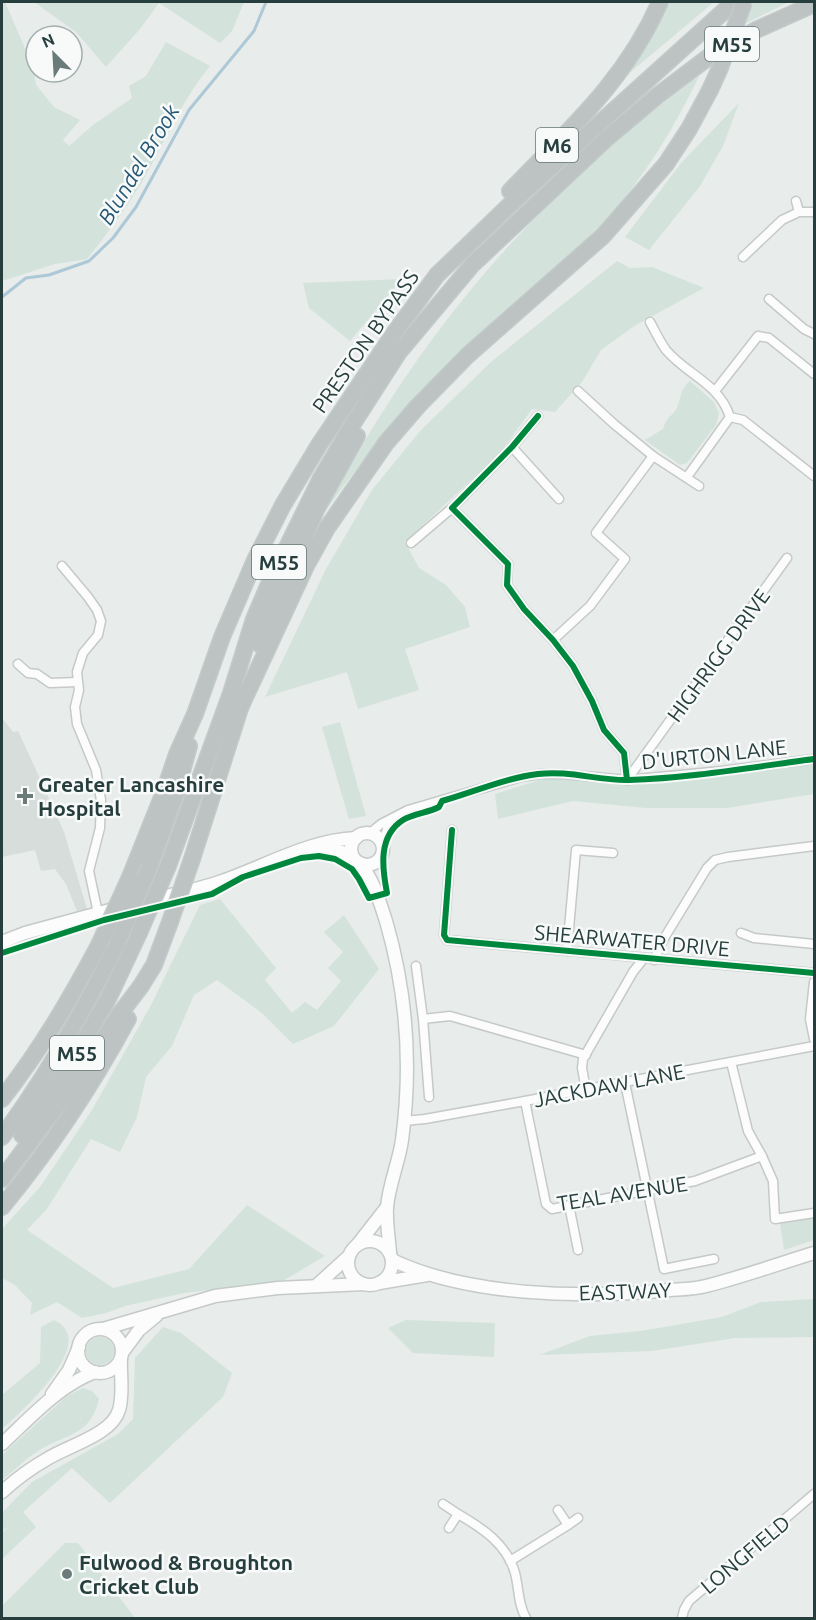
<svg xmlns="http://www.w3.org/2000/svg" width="816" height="1620" viewBox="0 0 816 1620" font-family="Ubuntu,sans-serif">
	<rect width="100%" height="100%" fill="#e8eceb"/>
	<path fill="#d6dddb" d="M2,718L13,732L18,731L31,759L64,832L87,909L77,911L66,884L55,869L41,871L35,850L2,857Z"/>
	<g fill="#d3e3db">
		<path d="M2,2H5L33,67L36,85L54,107L80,120L63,140L69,146L93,125L132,98L129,86L146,76L166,42L210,66C181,101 165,142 143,180C126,209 107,234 87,259L55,264L2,281Z"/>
		<path d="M34,2H244L232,31L220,43L159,3L140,29L106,67L76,32Z"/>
		<path d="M667,2H714L627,75L651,37Z"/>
		<path d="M748,2H789L742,25Z"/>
		<path d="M699,76C672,133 639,185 596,232C549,275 499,315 453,359C406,405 365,456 327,509C419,332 538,194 699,76Z"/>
		<path d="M739,103L723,146L700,186L649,250L625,237L682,162Z"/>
		<path d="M617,261L630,268L652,267L704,288L634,326L601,350L582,382L555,412L532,409L500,453L405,542L419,568L446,585L465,607L470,627L405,649L419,690L358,709L347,672L265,697L326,569L372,490L421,430L491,362Z"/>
		<path d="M402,279L350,341L309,308L303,283Z"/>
		<path d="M690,381L714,402L719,413L716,425L687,463L680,465L645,440L663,429C668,414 672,417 677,408C682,396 679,391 690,381Z"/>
		<path d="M340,722L366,816L349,819L322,727Z"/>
		<path d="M814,763V794L727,808H646L573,801L498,819L495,794L549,777L721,774Z"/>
		<path d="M220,899L276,968L265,980L292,1013L305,1002L317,1010L341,981L328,968L343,952L324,932L344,915L379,969L334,1026L293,1044L263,1014L217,980L194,995L172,1046L146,1077L137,1117L120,1152L91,1139L47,1209L27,1230L113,1288L189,1269L247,1205L325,1256L281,1282L184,1293L125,1306L106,1313L82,1318L57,1302L30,1315L32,1303L15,1285L2,1278V1229L40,1187L92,1110L150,1007L200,905Z"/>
		<path d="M804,1214L814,1215V1240L784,1250L780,1223Z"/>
		<path d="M814,1299V1337L735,1338L652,1351L539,1355L590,1336L641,1331L722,1317L761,1302Z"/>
		<path d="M54,1320C101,1341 21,1412 2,1429V1395L40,1363L41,1327Z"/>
		<path d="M406,1320L495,1323L494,1357L413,1353L388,1328Z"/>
		<path d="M163,1327L181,1333L232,1373L223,1397L110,1503L72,1468L23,1512L36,1527L2,1559V1533L9,1526L2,1531V1513L32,1482L118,1434L133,1419L135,1358Z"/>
		<circle cx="100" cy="1351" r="14"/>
		<path d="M83,1388L92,1391L99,1399C90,1437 66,1433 38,1451C25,1459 14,1471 2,1480V1455L67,1396Z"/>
		<path d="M65,1543H78L135,1618H2V1606Z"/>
	</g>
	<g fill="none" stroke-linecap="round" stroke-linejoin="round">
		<path stroke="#adc8d6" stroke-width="3" d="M2,297L26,278L49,275L89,261L113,238L136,207L189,110L254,31L266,2"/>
		<defs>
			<g id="street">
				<path d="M796,201L799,212"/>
				<path d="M743,257L782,220L799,212H814"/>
				<path d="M769,299L804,329L814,334"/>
				<path d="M650,322C655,331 660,342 666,350C687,375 719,383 730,417L687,477"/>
				<path d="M578,391L614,424L653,456L699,486"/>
				<path d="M715,391L758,336L769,338L814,374"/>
				<path d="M538,416L512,447L452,508L508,564L507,585L524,609L553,640L573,666L592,701L604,730L624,753L627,780"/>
				<path d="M730,417L743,420L814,476"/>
				<path d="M512,447L559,499"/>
				<path d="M411,543L452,508"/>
				<path d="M62,566L88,597L97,610L101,621L98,635L83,653L77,672L79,690L75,707L77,724L96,770L101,800L100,828L89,871L98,913"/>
				<path d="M553,640L590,606L625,559L596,533L653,456"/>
				<path d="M18,664L28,673L37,674L50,683L77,682"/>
				<path d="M627,780L787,558"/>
				<path d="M452,830L444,935L447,940L814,973"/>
				<path d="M370,833L381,824L408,810L521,777L540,774H563L627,780L722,771L814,759"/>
				<path d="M383,845L387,829L399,818"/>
				<path d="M741,933L754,938L814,944"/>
				<path d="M567,951L576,850L613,853"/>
				<path d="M654,960L663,940L707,868L715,860L728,857L814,846"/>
				<path d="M416,966L423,1019L429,1097"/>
				<path d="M814,982L810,1019L814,1039"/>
				<path d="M423,1019L450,1016L586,1055"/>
				<path d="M731,1062L748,1131L762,1156L773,1181L775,1219L814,1213"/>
				<path d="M625,1083L664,1269L714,1259"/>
				<path d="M586,1090L582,1068L583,1059L633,972L644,958"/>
				<path d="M525,1101L546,1204L552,1209L695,1181L762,1156"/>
				<path d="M404,1121L425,1119L525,1101L814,1046"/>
				<path d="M569,1205L578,1250"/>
				<path d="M443,1504L458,1514L449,1528"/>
				<path d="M558,1510L568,1525L578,1518"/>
				<path d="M458,1514C482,1528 507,1544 515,1573C519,1588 518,1605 526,1618"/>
				<path d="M510,1561L568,1525"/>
				<path d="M682,1618L684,1610L689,1601L814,1494"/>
			</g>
			<g id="secondary">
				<circle cx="367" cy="849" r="16"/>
				<path d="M318,849L342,852L353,857"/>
				<path d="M360,863C374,881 379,900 386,921C407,993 412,1066 402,1140C399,1162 389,1184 387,1207C386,1222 389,1238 390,1253"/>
				<path d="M147,900C171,895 196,890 219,882C264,867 308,840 356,838"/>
				<path d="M2,942L25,933L121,907"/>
				<circle cx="370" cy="1263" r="22"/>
				<path d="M358,1244L387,1207"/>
				<path d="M392,1260C468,1296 578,1298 661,1291C675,1289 691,1290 706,1286C742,1277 778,1264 814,1253"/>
				<path d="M379,1283L427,1275"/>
				<path d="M317,1285L349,1256"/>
				<path d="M103,1329L215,1296L278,1288L364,1284"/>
				<circle cx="100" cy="1351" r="22"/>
				<path d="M122,1353L139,1330L156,1316"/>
				<path d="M52,1394L69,1370L79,1347"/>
				<path d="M2,1444C30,1418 58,1386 95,1372"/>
				<path d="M2,1492C15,1480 31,1468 47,1459C67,1446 112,1435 119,1410C124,1394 120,1374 121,1358"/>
			</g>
			<g id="highway">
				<path d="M510,191C568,131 626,80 660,2"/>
				<path d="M259,644L316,510L357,436"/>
				<path d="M240,708L306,566L327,528L386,443L418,406L468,355L603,236L666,164L689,129L710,90"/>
				<path d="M192,859L243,699"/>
				<path d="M168,866L231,693L254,619L269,584L321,478L354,422L399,352L472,265L607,138L657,96L710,56L756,30L814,4"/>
				<path d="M149,868L176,793L189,746"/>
				<path d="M130,877L164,792L177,754L195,714L222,637L255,560L283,505L319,445L395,332L437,275L517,198L734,2"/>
				<path d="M2,1099C41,1049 69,1001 99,945"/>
				<path d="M22,1135L75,1056L108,999L139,933"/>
				<path d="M2,1137C47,1076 85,1009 118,941"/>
				<path d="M2,1179L73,1085L119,1015L141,986L154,965L170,922"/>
				<path d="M2,1207C50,1149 92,1085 128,1019"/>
			</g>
		</defs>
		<use href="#street" stroke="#c5c9c8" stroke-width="11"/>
		<use href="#secondary" stroke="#c5cac9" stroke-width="15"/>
		<use href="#highway" stroke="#c3caca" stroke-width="18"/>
		<use href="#street" stroke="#fcfcfc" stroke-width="8"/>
		<use href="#secondary" stroke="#fcfcfc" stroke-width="12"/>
		<use href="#highway" stroke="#bdc3c3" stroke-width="15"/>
		<defs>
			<g id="highway-bridge">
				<path d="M710,90L720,68L744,2"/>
				<path d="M170,922L192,859"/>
				<path d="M139,933L168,866"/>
				<path d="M118,941L149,868"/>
				<path d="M99,945L130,877"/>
			</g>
		</defs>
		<use href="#highway-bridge" stroke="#c3caca" stroke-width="18" stroke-linecap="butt"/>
		<use href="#highway-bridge" stroke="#bdc3c3" stroke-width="15"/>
		<defs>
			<g id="cycleway">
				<path d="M538,416L512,447L452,508L508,564L507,585L524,609L553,640L573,666L592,701L604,730L624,753L627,780"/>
				<path d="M452,830L444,935L447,940L814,973"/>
				<path d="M2,953L104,920L212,894L243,877L301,858L319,856L335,859L352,869L359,879L369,898L387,893C382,867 378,836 403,820C414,813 428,813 439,807L442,801C474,792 505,778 538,774C569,770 599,781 629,780C691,778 753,767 814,759"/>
			</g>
		</defs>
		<use href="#cycleway" stroke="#f7faf9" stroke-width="10"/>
		<use href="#cycleway" stroke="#00873e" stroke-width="6"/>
	</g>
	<g fill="#6a7b7a" stroke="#f7faf9" stroke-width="2">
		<path d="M22 787h6v6h6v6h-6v6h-6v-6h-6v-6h6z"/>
		<circle cx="67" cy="1574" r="6"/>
	</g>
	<g text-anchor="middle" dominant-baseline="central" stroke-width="5" stroke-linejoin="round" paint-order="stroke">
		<g fill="#f7faf9" stroke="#657675" stroke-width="1.5">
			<rect x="705" y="27" width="54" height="34" rx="4.5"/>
			<rect x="536" y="128" width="42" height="34" rx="4.5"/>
			<rect x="252" y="545" width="54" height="34" rx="4.5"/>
			<rect x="50" y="1036" width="54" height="34" rx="4.5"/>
		</g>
		<g font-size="20" font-weight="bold" fill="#263e3d">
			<text x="732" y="44">M55</text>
			<text x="557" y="145">M6</text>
			<text x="279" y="562">M55</text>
			<text x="77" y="1053">M55</text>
		</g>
		<g font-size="21" fill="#263e3d" stroke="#f7faf9">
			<text transform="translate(365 341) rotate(-55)">PRESTON BYPASS</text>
			<text transform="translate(718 655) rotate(-54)">HIGHRIGG DRIVE</text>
			<text transform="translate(714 754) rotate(-6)">D'URTON LANE</text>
			<text transform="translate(632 940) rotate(5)">SHEARWATER DRIVE</text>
			<text transform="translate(609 1085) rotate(-11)">JACKDAW LANE</text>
			<text transform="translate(622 1193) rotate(-9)">TEAL AVENUE</text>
			<text transform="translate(625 1291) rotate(-2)">EASTWAY</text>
			<text transform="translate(745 1554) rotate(-40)">LONGFIELD</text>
		</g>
		<g font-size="21" font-weight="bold" fill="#263e3d" stroke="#f7faf9" text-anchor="start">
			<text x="38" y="784">Greater Lancashire<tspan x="38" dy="24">Hospital</tspan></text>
			<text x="79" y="1562">Fulwood &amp; Broughton<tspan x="79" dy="24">Cricket Club</tspan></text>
		</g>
		<g font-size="22" font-style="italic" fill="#265775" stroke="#f7faf9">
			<text transform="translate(138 164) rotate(-59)">Blundel Brook</text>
		</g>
	</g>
	<rect width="816" height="1620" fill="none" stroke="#263e3d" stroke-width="6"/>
	<g transform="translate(54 54) rotate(336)"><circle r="28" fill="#f7faf9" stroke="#a3afae" stroke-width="1.5"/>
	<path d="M0-4.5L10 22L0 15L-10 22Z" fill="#6a7b7a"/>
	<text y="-9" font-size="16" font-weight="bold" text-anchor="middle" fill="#263e3d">N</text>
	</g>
</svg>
